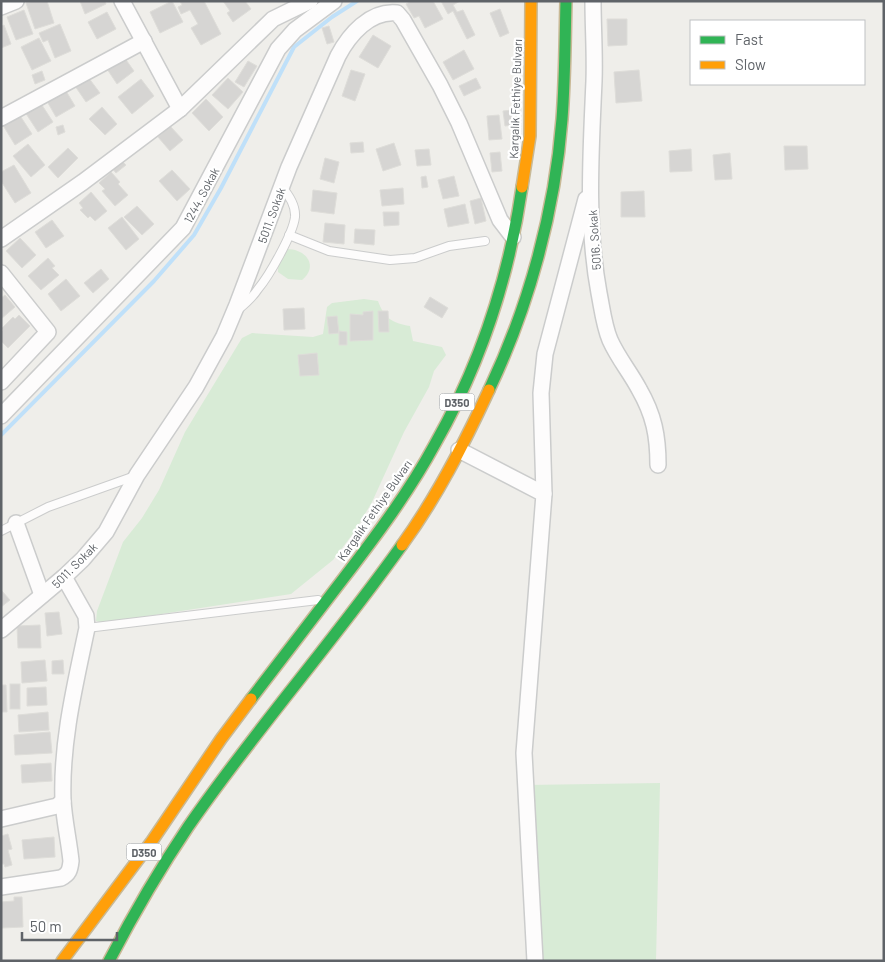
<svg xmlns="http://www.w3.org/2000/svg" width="885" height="962" viewBox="0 0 885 962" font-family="Barlow,sans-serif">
	<rect width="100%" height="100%" fill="#efeeea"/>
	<g fill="#d8ebd6">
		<path d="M287,249C306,249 319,266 302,280L288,279L278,272C278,262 280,256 287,249Z"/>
		<path d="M364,299L378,301C384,318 392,323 410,326L413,341L442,347L446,355L434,371L429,387L404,432L372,502L355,531L333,560L291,594L103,623L96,621L97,611L123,542L142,518L159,490L185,432L242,338L252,333L313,337L323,334L327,307L332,303Z"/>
		<path d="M660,783L656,961H538L526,785Z"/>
	</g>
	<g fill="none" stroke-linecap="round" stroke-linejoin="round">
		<path stroke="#bfe0f9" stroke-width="4" d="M1,435L154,281L194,235L221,188L294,47L332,17L357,1"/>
	</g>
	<g fill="#d6d5d3" stroke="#deddd9">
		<path d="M33,1H47L54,23L35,29L26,3Z"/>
		<path d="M80,1H105L106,4L85,14Z"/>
		<path d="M172,1L183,22L160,33L150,12Z"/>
		<path d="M180,1H204L221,34L201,45L191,28L198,24L190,10L181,14L178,7L182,5Z"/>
		<path d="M223,1H245L251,9L233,22L227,13L230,11Z"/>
		<path d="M411,1H433L443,19L425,28L419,16L414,18L406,4Z"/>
		<path d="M441,1H460L453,5L457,12L463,10L475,35L467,39L453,11L448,14Z"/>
		<path d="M500,9L509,33L500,37L490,13Z"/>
		<path d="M24,10L33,34L16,40L7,17Z"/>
		<path d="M107,12L116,29L97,39L88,22Z"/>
		<path d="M607,19H627V45L608,46Z"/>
		<path d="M60,24L71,51L55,58L48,40L43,42L39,33Z"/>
		<path d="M4,25L11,44L1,48V26Z"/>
		<path d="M329,26L334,42L327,44L322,28Z"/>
		<path d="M373,35L391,46L378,68L359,57Z"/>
		<path d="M39,38L51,61L32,70L21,47Z"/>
		<path d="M464,50L474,69L453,80L443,62Z"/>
		<path d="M124,57L134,71L117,84L107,69Z"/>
		<path d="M248,61L257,66L244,87L235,82Z"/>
		<path d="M351,70L365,74L355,101L342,96Z"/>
		<path d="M639,70L642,101L616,103L614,72Z"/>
		<path d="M42,71L45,80L35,84L32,75Z"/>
		<path d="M88,77L100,93L86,102L75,86Z"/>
		<path d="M228,78L243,92L228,109L212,95Z"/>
		<path d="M476,78L481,88L464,96L459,86Z"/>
		<path d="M141,79L154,96L132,114L118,97Z"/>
		<path d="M63,86L75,106L56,117L44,96Z"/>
		<path d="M38,99L53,122L38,132L23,109Z"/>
		<path d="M206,99L223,117L209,131L192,113Z"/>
		<path d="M102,107L117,124L105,135L89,119Z"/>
		<path d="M512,110L514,125L505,126L503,111Z"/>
		<path d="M17,111L32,134L15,145L1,122Z"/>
		<path d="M499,115L502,139L489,140L487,116Z"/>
		<path d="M63,125L65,132L58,135L56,127Z"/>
		<path d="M170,126L183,140L170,151L158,137Z"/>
		<path d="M363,142L364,152L351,153L350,143Z"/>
		<path d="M394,143L401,165L383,171L376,149Z"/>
		<path d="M28,144L45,165L31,177L13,156Z"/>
		<path d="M784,146H807L808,169L785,170Z"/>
		<path d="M68,148L78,158L58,178L48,167Z"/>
		<path d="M429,149L431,165L417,166L415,150Z"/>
		<path d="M691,149L692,171L670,172L669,151Z"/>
		<path d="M500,152L502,171L492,172L490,153Z"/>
		<path d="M730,153L732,179L715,180L713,155Z"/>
		<path d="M325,158L339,162L334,183L320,179Z"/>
		<path d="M120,159L126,165L116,173L111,167Z"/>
		<path d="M14,165L31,193L15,203L1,181V172Z"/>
		<path d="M172,170L190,189L177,201L159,181Z"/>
		<path d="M111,172L120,182L118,184L128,195L115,206L102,191L105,189L99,183Z"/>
		<path d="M426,176L428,187L422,188L421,177Z"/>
		<path d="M454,176L459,196L443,199L438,180Z"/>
		<path d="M403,188L404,204L382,206L380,190Z"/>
		<path d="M313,190L337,193L334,214L311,211Z"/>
		<path d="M644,191L645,217H621V192Z"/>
		<path d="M91,192L107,211L95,221L90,216L88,218L80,210L83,208L79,203Z"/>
		<path d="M481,198L486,221L475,224L470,201Z"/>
		<path d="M465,204L469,223L448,227L444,209Z"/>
		<path d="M137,206L154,224L142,235L124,217Z"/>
		<path d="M383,212H399V225L384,226Z"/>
		<path d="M122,217L139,239L126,250L108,228Z"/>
		<path d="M52,220L64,236L46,248L35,232Z"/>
		<path d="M325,223L345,225L344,244L323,242Z"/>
		<path d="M355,229L375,230L374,245L354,243Z"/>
		<path d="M20,238L36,255L22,268L6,251Z"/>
		<path d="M48,258L55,266L52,268L59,275L41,290L28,276Z"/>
		<path d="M101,269L109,279L93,293L84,283Z"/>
		<path d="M66,279L80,296L61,311L48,294Z"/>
		<path d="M5,295L15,307L1,319V298Z"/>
		<path d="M430,297L448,308L442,318L424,307Z"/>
		<path d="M304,308L305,329L284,330L283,309Z"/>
		<path d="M373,311V340L350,341V314L363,315V312Z"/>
		<path d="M378,311H388L389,332H379Z"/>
		<path d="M19,315L30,326L8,348L1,341V332L3,330L1,329L13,317L15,319Z"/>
		<path d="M337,316L339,333L329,334L327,317Z"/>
		<path d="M339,331L347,332V345H339Z"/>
		<path d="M317,353L319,375L300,376L298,355Z"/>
		<path d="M1,590L10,600L1,607Z"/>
		<path d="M59,612L62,634L47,636L45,613Z"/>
		<path d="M40,625L41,648H18L17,626Z"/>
		<path d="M45,660L47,681L22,683L21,662Z"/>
		<path d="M63,660L64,674H52V661Z"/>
		<rect x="10" y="684" width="10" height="25"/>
		<path d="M1,685H6L7,712H1Z"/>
		<path d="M46,687L47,705L27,706V688Z"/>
		<path d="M48,712L49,730L19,732L18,715Z"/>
		<path d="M50,732L52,753L15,755L14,735Z"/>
		<path d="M51,763L52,781L22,783L21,765Z"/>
		<path d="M8,834L12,849L8,850L12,865L5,867L4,864H1V836Z"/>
		<path d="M54,837L55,857L24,859L22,840Z"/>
		<path d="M14,897H22L23,927L2,928L1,902L14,901Z"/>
	</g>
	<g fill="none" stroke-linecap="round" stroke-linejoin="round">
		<defs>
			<g id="lane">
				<path d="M289,235L329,251L390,260L415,258L449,246L485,241"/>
				<path d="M239,309C246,303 253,297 258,289C269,276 293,234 295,217C296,205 289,195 281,186"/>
				<path d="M1,531L48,507L135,476"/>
				<path d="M87,628L318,600"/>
			</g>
			<g id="street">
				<path d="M122,1L180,109"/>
				<path d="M593,1C593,28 595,54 594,81C591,151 586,223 599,293C602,308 604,326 610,340C618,358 630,372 639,389C654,415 658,436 658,465"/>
				<path d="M1,7L16,1"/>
				<path d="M1,118L144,41"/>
				<path d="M1,239L83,182L180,109L273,19L310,1"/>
				<path d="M1,273L48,332L1,382"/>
				<path d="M1,416L183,228L278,49L295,30L334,1"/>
				<path d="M459,450L544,494L524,753L535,961"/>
				<path d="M544,494L541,393L545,354L586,199"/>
				<path d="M16,523L42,595"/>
				<path d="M1,630L64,577L83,559L106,532L137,475L196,387L224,336L237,305L289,167L338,56C349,35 370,10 397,13L403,20L440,85L459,123L500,220L513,237"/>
				<path d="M1,819L57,806L63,801"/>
				<path d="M1,887L61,878C69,874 70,870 71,861C69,841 64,820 63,800C61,742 75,685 87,628L86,616L64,577"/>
			</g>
			<g id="fast">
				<path d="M489,390C529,306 555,211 562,119C565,80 565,40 566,1"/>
				<path d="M251,699C282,659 312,619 343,579C376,536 409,492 435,444C480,365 509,277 522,187"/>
				<path d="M109,961C133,915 159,870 188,827C255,730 334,641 402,545"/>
			</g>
			<g id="slow">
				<path d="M522,187L530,136L531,1"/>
				<path d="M402,545C437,497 464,444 489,390"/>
				<path d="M62,961L152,841L221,739L251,699"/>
			</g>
		</defs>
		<use href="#lane" stroke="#cbcccc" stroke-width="10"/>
		<use href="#street" stroke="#cbcccc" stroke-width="18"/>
		<use href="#fast" stroke="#c8b996" stroke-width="14"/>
		<use href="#slow" stroke="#c8b996" stroke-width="14"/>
		<use href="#lane" stroke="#fdfcfc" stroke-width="8"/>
		<use href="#street" stroke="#fdfcfc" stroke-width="15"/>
		<use href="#fast" stroke="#30b455" stroke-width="11"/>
		<use href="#slow" stroke="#ff9f0a" stroke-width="11"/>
	</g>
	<g text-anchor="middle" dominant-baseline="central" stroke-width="4.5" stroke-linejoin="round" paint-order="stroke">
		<g fill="#fff" stroke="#8f9295" stroke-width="1">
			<rect x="439.5" y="393.5" width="35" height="17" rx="4"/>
			<rect x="126.5" y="843.5" width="35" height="17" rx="4"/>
		</g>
		<g font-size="11" font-weight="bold" fill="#5f6368">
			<text x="457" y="402">D350</text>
			<text x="144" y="852">D350</text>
		</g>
		<g font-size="12" fill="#5f6368" stroke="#fff">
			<text transform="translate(515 99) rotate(-88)">Kargalık Fethiye Bulvarı</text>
			<text transform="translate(201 195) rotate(-62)">1244. Sokak</text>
			<text transform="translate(271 215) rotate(-70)">5011. Sokak</text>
			<text transform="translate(594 240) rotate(-94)">5016. Sokak</text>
			<text transform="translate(374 510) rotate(-55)">Kargalık Fethiye Bulvarı</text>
			<text transform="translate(74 565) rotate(-45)">5011. Sokak</text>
		</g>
	</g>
	<rect width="885" height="962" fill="none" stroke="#5f6368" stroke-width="5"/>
	<rect x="690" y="20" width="175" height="65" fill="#ffffff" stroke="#bfc1c3"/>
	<rect x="700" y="36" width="25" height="8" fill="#30b455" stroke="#bfc1c3"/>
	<text x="735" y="45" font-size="15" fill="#5f6368">Fast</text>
	<rect x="700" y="61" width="25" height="8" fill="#ff9f0a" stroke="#bfc1c3"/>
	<text x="735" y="70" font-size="15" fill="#5f6368">Slow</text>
	<path d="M22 932v8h95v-8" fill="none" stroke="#5f6368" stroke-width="2.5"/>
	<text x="30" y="932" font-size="15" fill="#5f6368" stroke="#ffffff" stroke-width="4" paint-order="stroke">50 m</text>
</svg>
